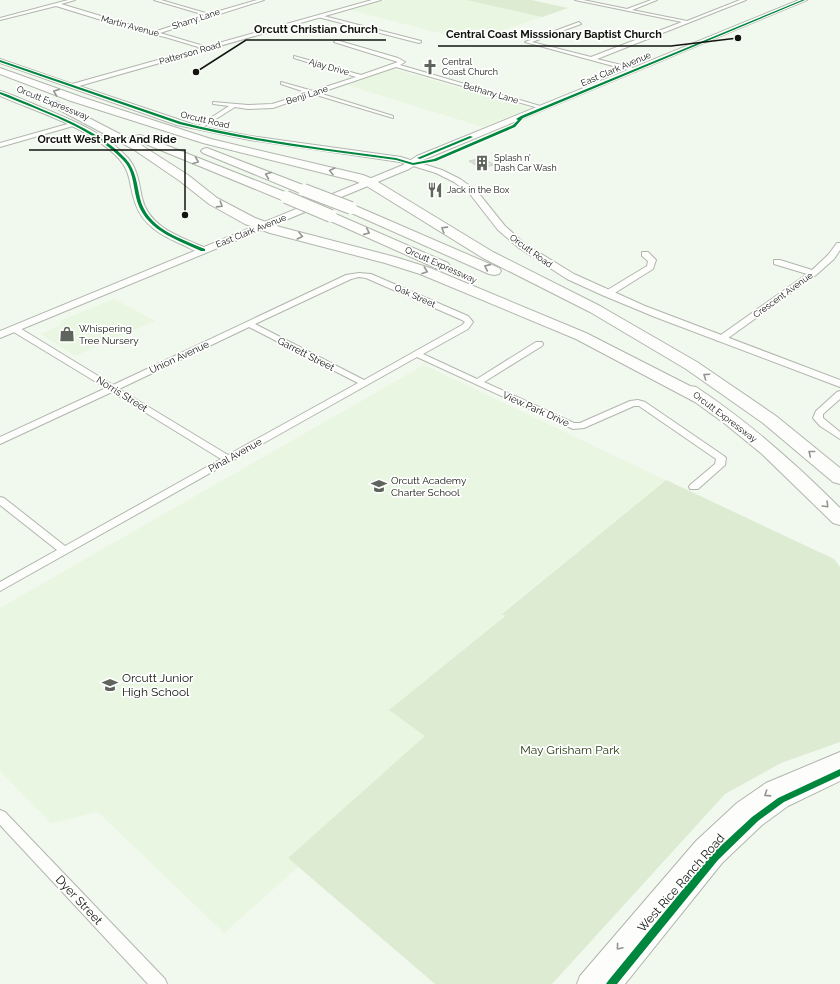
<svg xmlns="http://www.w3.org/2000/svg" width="840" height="984" viewBox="0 0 840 984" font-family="Raleway,sans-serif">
	<rect width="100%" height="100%" fill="#f1f8ed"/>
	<g fill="#e9f6e1">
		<path d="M387,0H531L568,8L471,41L350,10Z"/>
		<path d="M393,69L527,107L528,109L483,127L347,85Z"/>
		<path d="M114,299L155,321L75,356L41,334L59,326L62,320Z"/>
		<path d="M424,365L665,480L502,613L505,615L390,709L426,736L288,858L298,867L224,933L98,812L51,823L0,771V608Z"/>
	</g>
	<g fill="#dcebd2">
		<path d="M467,0H531L568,8L542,17Z"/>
		<path d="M666,480L834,559L840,567V742L781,763L725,794L552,984H435L288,858L425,736L389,710L505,616L502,614Z"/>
	</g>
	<path fill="#dbe1d8" stroke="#ccd2c9" d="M483,158L494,165L480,168L469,161Z"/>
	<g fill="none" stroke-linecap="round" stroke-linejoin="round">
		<defs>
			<g id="minor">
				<path d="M68,0H75L61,4L154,32L205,15L154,0H161L209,14L257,0H264L160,33L207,47L205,49L165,37L137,31L56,6L0,20V18Z"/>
				<path d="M575,0H583L627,9L651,0H657L632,10L687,21L740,0H746L597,59L637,69L638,70L635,72L525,42L579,22L581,24L532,42L591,57L682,22Z"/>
				<path d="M320,15L421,41V42L419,43L318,17Z"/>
				<path d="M336,40L398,58L405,62L400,65L547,108L542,109L396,67L319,93L393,116V118L313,94L273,108L248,109L235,107L200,129L195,128L229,106L213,104V102L248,105L272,104L308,93L281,84V82L313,91L356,77L294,58V56L361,75L398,62L334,42Z"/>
				<path d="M71,123L74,125L73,126L0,147V143Z"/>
				<path d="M837,243H840V250L834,259L816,275L724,341H718L717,339L718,337L807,274L774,264V260H780L812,270L828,255Z"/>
				<path d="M642,252H648L656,260L653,269L610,296H604V292L647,266L648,261L642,256Z"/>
				<path d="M359,273L371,274L468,316L473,322L468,329L423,354L477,379L536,342H542L543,344L542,346L484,382L574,423H580L630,401L638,400L645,402L724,456L726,458L725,465L698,489H690L689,487L690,485L715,464L716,459L639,406H634L584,428L573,429L417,357L0,591V582L57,550L0,505V497L4,498L65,546L221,459L112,392L0,444V437L106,388L12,331V327H18L113,385L346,275ZM359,277L366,278L462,320L465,322L462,325L364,380L255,324L351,279ZM249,327L358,383L228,455L119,389Z"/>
				<path d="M840,391V399L823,414V418L840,432V439L820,426L813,418L816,411L837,392Z"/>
				<path d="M0,810L5,812L165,979L167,984H148L0,825Z"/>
			</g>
			<g id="tertiary">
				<path d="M372,0H381L79,86L198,126L250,136L401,157L442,170L460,179L476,190L505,226L525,244L574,274L645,306L840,380V387L655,317L602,295L567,279L519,248L498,230L470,194L454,182L436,173L400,162L250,140L177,125L0,63V59L72,84Z"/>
				<path d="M0,91C11,94 21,99 31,103C64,117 104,131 128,158C138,170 139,184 142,198C149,228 181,237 206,248L208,250L206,252C198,254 188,247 181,244C162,236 143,225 136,205C127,181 134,171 111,151C80,124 37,112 0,96Z"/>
			</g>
			<g id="secondary">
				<path d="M799,0H807L423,160L409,169L0,338V331L403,165L417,156Z"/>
				<path d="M840,752V781L788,806L762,825L722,863L625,984H577L580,976L696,841L737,803L766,783Z"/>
			</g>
			<g id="motorway">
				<path d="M0,68L81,97L211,139L363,175L373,179L493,252L600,306L697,362L776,416L840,468V484L833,482L763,423L686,369L590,312L483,258L365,185L355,181L203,143L71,101L0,74Z"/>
				<path d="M56,101L141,145L188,175L217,198L255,218L280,227L395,257L430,268L586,333L690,386L696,387C749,422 795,463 840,508V525L833,523L762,454L724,423L695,402L576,339L420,274L385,263L270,233L245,224L209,204L180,181L133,149L52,106L51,104Z"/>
				<path d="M140,135L290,194L292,197L290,200H282L136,140L134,138L136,136Z"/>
				<path d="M207,148L308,187L310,190L308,193H300L203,153L201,151L203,149Z"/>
				<path d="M351,204L499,268L501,271L499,274L494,275L489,274L347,211L345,208L347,205Z"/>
				<path d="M331,212L448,263L450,266L448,269L443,270L438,269L326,219L325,216L326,213Z"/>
			</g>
		</defs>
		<use href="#minor" stroke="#b1b6ad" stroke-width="2"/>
		<use href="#tertiary" stroke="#b1b6ad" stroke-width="2"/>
		<use href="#secondary" stroke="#b1b6ad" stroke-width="2"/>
		<use href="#motorway" stroke="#b1b6ad" stroke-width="2"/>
		<use href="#minor" fill="#fdfefc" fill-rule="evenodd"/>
		<use href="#tertiary" fill="#fdfefc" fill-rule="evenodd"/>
		<use href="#secondary" fill="#fdfefc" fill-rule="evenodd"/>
		<use href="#motorway" fill="#fdfefc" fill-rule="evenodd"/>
		<defs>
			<g id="motorway-bridge">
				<path d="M304,190L351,208"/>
				<path d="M286,197L331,216"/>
			</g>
		</defs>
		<use href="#motorway-bridge" stroke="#b1b6ad" stroke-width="14" stroke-linecap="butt"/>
		<use href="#motorway-bridge" stroke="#fdfefc" stroke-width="12"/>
		<defs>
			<g id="cycleway">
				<path d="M802,0H805L523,118L515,127L436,161L413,165L396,160C323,150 250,142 179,124L0,62V60L181,122C252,140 324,148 396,158L413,163L434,159L513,125L518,120L516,119L521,116Z"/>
				<path d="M0,92C12,96 25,102 37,107C68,120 103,134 126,159C136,170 137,185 140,198C147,228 179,238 205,249V251H201C175,239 143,229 136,197C133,184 133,170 123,160C93,128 40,111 0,94Z"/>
				<path d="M470,136L473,137L420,159L417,158Z"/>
				<path d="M840,769V776L784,802L758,821L718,860L617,984H606L608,981L712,854L752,817L778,798Z"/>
			</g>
		</defs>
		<use href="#cycleway" stroke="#fff" stroke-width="2"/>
		<use href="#cycleway" fill="#00873e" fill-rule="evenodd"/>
	</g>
	<defs><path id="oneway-chevron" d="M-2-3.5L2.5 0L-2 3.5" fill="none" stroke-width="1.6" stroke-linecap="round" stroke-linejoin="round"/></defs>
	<g stroke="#939591">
		<use href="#oneway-chevron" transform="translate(56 92) rotate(-159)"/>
		<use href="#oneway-chevron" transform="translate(196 161) rotate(22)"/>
		<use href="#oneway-chevron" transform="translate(332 171) rotate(-166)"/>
		<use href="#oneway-chevron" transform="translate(268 175) rotate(-158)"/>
		<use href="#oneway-chevron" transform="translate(220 205) rotate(32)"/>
		<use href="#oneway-chevron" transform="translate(444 229) rotate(-148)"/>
		<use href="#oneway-chevron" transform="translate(367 232) rotate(24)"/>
		<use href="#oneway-chevron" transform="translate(300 236) rotate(14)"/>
		<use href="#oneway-chevron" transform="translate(487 267) rotate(-156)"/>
		<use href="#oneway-chevron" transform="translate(425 271) rotate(20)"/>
		<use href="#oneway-chevron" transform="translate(706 376) rotate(-146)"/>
		<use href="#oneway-chevron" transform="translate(811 453) rotate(-141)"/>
		<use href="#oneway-chevron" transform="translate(826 505) rotate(45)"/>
		<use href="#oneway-chevron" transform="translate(767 794) rotate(147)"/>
		<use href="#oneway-chevron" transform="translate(619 947) rotate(130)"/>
	</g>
	<defs>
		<symbol id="church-bare" viewBox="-9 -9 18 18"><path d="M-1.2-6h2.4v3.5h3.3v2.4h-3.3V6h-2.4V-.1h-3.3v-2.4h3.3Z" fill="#5f645c" stroke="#fff" stroke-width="2.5" paint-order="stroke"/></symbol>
		<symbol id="building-bare" viewBox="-9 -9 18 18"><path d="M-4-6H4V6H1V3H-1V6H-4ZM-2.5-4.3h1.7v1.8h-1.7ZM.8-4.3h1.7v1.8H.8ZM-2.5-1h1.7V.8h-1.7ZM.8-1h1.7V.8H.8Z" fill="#5f645c" stroke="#fff" stroke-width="2.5" paint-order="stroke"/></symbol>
		<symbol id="restaurant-bare" viewBox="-9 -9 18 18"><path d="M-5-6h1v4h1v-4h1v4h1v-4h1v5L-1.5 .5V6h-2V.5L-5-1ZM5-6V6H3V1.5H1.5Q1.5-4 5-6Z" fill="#5f645c" stroke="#fff" stroke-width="2.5" paint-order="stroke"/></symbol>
		<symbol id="shop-bare" viewBox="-9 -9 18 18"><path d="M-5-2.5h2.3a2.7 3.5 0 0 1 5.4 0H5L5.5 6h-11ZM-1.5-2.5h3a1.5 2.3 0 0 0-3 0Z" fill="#5f645c" stroke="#fff" stroke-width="2.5" paint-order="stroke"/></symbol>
		<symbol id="school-bare" viewBox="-9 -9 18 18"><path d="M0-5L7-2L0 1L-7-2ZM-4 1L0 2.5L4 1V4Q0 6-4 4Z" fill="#5f645c" stroke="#fff" stroke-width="2.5" paint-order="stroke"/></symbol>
	</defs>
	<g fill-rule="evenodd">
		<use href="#church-bare" x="419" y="56" width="22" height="22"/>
		<use href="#building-bare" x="471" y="152" width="22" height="22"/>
		<use href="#restaurant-bare" x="424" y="179" width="22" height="22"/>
		<use href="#shop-bare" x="56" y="323" width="22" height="22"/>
		<use href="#school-bare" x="368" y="475" width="22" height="22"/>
		<use href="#school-bare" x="99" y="674" width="22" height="22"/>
	</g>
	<g text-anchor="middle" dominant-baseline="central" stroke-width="3.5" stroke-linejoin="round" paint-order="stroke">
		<g font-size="9" fill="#11150e" stroke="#fff">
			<text transform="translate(196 19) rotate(-18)">Sharry Lane</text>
			<text transform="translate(130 26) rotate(15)">Martin Avenue</text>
			<text transform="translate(190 53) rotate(-16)">Patterson Road</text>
			<text transform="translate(329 67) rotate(16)">Ajay Drive</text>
			<text transform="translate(616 69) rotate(-23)">East Clark Avenue</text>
			<text transform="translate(491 93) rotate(16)">Bethany Lane</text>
			<text transform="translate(307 95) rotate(-18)">Benji Lane</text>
			<text transform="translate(53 103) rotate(22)">Orcutt Expressway</text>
			<text transform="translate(205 120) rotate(13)">Orcutt Road</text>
			<text transform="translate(251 231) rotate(-22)">East Clark Avenue</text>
			<text transform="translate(531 251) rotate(36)">Orcutt Road</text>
			<text transform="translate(441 265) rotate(24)">Orcutt Expressway</text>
			<text transform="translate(783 295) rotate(-36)">Crescent Avenue</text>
			<text transform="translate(415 296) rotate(24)">Oak Street</text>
			<text transform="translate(725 417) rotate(37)">Orcutt Expressway</text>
		</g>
		<g font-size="9" fill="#11150e" stroke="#fff" text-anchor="start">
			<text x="442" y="62">Central<tspan x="442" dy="10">Coast Church</tspan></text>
			<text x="494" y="158">Splash n’<tspan x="494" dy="10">Dash Car Wash</tspan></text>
			<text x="447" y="190">Jack in the Box</text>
		</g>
		<g font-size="10" fill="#11150e" stroke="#fff" text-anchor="start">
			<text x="79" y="328">Whispering<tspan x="79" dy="12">Tree Nursery</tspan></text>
			<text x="391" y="480">Orcutt Academy<tspan x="391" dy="12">Charter School</tspan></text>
		</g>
		<g font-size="10" fill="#11150e" stroke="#fff">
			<text transform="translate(306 354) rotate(27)">Garrett Street</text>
			<text transform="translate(179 357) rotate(-25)">Union Avenue</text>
			<text transform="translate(122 394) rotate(32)">Norris Street</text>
			<text transform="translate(536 409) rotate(24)">View Park Drive</text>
			<text transform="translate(235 455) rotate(-29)">Pinal Avenue</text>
		</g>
		<g font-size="12" fill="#11150e" stroke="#fff" text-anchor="start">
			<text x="122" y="678">Orcutt Junior<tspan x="122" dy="14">High School</tspan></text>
		</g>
		<g font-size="12" fill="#1b3207" stroke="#fff">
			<text x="570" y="750">May Grisham Park</text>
		</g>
		<g font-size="12" fill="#11150e" stroke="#fff">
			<text transform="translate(681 883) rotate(-49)">West Rice Ranch Road</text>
			<text transform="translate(79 900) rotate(47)">Dyer Street</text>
		</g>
	</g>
	<path fill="none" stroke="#11150e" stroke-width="1.5" d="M196 72L246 40H386M738 38L671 46H438M185 215L185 150H29"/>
	<g fill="#11150e" stroke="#fff" stroke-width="1.5">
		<circle cx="196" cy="72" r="4"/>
		<circle cx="738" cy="38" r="4"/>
		<circle cx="185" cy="215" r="4"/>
	</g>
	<g font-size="11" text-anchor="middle" font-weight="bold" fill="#11150e" stroke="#fff" stroke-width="3.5" stroke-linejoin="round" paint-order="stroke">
		<text x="316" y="33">Orcutt Christian Church</text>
		<text x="554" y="38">Central Coast Misssionary Baptist Church</text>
		<text x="107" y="143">Orcutt West Park And Ride</text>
	</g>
</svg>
